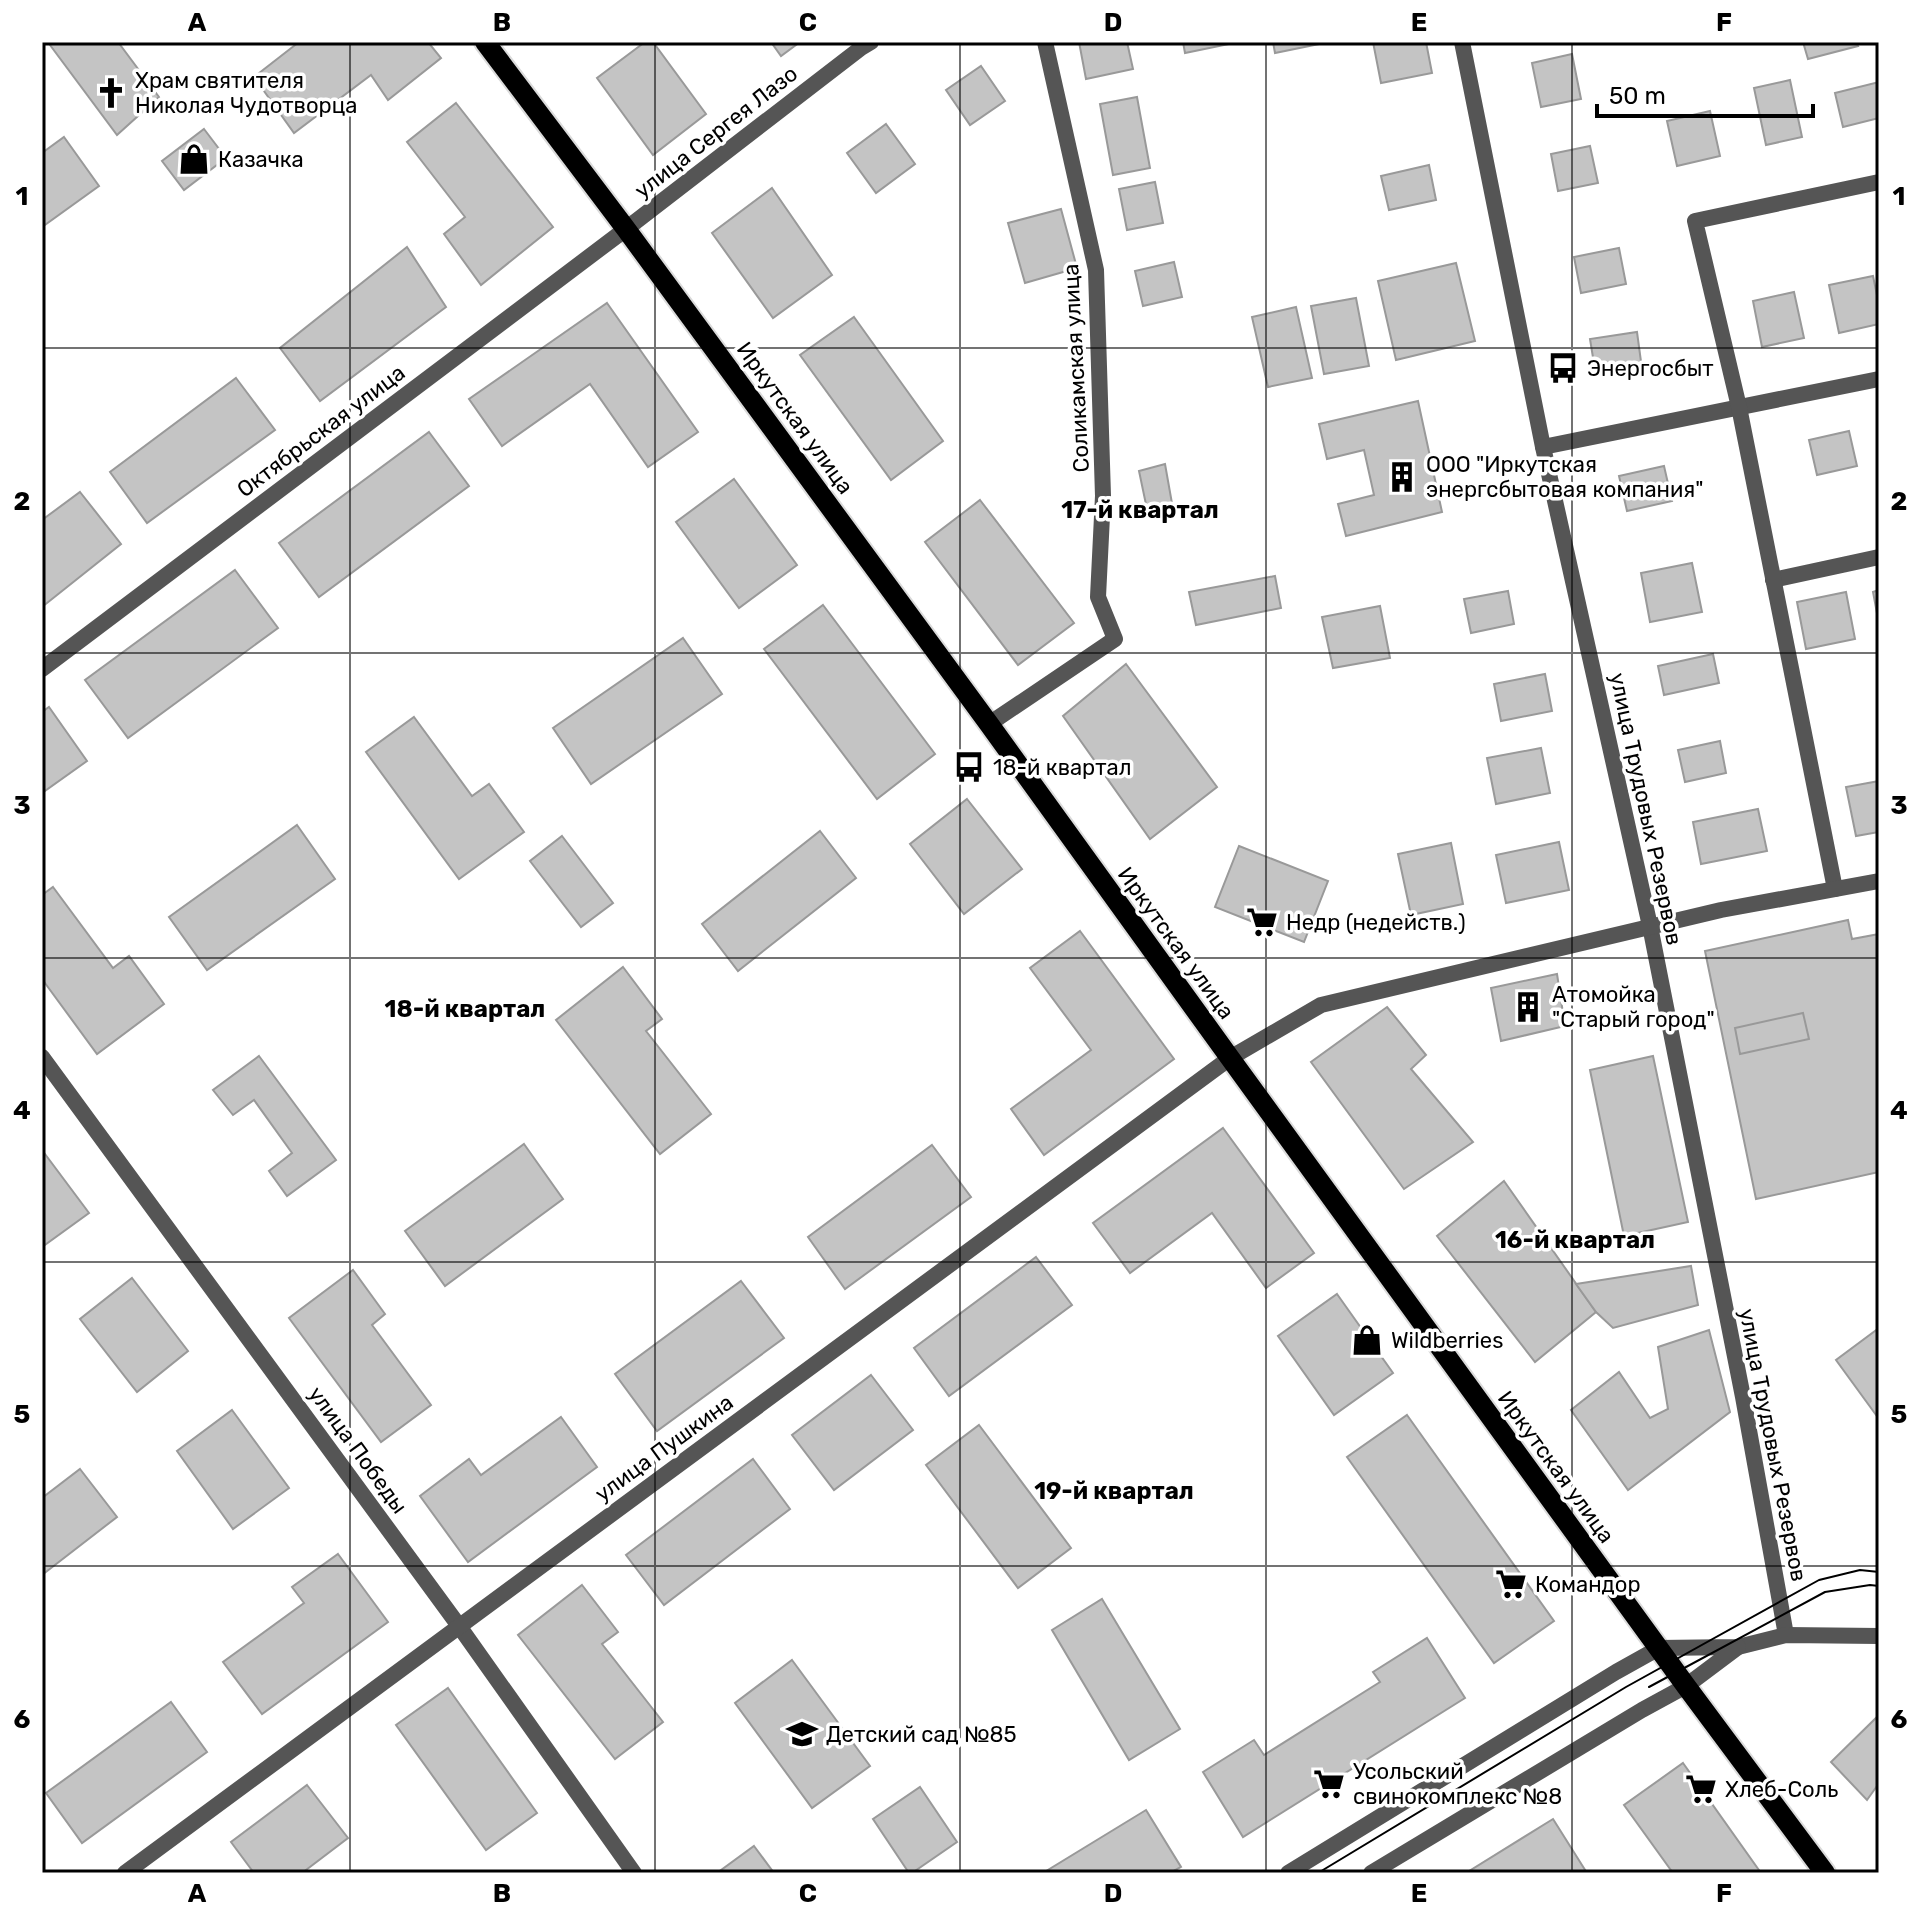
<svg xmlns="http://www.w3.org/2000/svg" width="1921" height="1915" viewBox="0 0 1921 1915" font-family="Rubik,sans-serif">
	<rect width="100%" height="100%" fill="#fff"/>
	<g fill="#c4c4c4" stroke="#999" stroke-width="2">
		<path d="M54,42H118L159,97L117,135L50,45Z"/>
		<path d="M299,42H428L441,58L388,100L371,75L294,133L254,77Z"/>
		<path d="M645,42H653L706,114L653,155L597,78Z"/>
		<path d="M771,42H800L781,56Z"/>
		<path d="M1079,42H1127L1133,69L1086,79Z"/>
		<path d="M1183,42H1234V43L1185,53Z"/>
		<path d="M1273,42H1329L1275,53Z"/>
		<path d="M1373,42H1426L1432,73L1381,83Z"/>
		<path d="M1803,42H1856L1858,46L1808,59Z"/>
		<path d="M1572,54L1581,99L1541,107L1532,63Z"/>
		<path d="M981,66L1005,101L970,125L946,90Z"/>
		<path d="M1790,80L1802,137L1766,145L1754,88Z"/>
		<path d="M1879,82V118L1843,127L1835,93Z"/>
		<path d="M1137,97L1150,168L1113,175L1100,104Z"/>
		<path d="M456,103L553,227L481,285L444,234L465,217L407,142Z"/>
		<path d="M1710,111L1720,156L1677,166L1667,121Z"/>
		<path d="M886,124L915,164L876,193L847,153Z"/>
		<path d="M204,129L226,158L184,190L162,161Z"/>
		<path d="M64,137L99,186L42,227V153Z"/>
		<path d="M1590,146L1598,183L1558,191L1551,154Z"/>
		<path d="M1429,165L1436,200L1389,210L1381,176Z"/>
		<path d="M1155,182L1163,223L1127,230L1119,189Z"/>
		<path d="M772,188L832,275L773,318L712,233Z"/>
		<path d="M1061,209L1077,268L1025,283L1008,223Z"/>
		<path d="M407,247L446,307L320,401L280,348Z"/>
		<path d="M1619,248L1626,284L1581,293L1574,257Z"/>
		<path d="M1174,262L1182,297L1143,306L1135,271Z"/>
		<path d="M1456,263L1475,341L1396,360L1378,281Z"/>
		<path d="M1873,276L1879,305V324L1839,333L1829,285Z"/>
		<path d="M1794,292L1804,338L1762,347L1753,301Z"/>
		<path d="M1356,298L1369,366L1324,374L1311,306Z"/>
		<path d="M607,303L698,432L648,467L590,384L502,446L469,399Z"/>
		<path d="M1296,307L1312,378L1268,387L1252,317Z"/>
		<path d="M854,317L943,441L891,480L800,355Z"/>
		<path d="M1637,332L1642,369L1596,376L1590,339Z"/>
		<path d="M236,378L275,430L147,523L110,472Z"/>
		<path d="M1418,401L1442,512L1346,536L1338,504L1374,495L1364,450L1327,459L1319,424Z"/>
		<path d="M1849,431L1857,466L1817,475L1809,440Z"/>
		<path d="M429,432L469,486L319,597L279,543Z"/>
		<path d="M1165,464L1173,509L1148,514L1139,471Z"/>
		<path d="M1664,466L1672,501L1627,511L1619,476Z"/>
		<path d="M734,479L797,565L739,608L676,522Z"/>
		<path d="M80,492L121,544L42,607V520Z"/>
		<path d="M980,500L1074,623L1018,665L925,542Z"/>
		<path d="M1692,563L1702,612L1650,622L1641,573Z"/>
		<path d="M235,570L278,628L128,738L85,680Z"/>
		<path d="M1275,576L1281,608L1196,625L1189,592Z"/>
		<path d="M1879,590V624L1873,592Z"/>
		<path d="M1508,591L1514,624L1471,633L1464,599Z"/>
		<path d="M1846,592L1855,639L1806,649L1797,602Z"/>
		<path d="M823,605L935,754L877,799L764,649Z"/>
		<path d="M1380,606L1390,658L1333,668L1322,617Z"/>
		<path d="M683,638L722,694L591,784L553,728Z"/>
		<path d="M1713,654L1719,683L1664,695L1658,666Z"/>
		<path d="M1126,664L1217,787L1150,839L1063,716Z"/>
		<path d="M1545,674L1552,711L1501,721L1494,684Z"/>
		<path d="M49,707L87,761L42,793V712Z"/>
		<path d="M414,717L472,796L489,784L524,832L459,879L366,752Z"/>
		<path d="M1720,741L1726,773L1685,782L1678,750Z"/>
		<path d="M1541,748L1550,793L1496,804L1487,758Z"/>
		<path d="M1879,781V832L1856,836L1846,787Z"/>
		<path d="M967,799L1022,869L964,914L910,844Z"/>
		<path d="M1758,809L1767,851L1701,864L1693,822Z"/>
		<path d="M297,825L335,879L207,970L169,917Z"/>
		<path d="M820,831L856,878L738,971L702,924Z"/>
		<path d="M562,836L613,903L581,927L530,861Z"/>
		<path d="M1559,842L1569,890L1506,903L1496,855Z"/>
		<path d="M1451,843L1463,904L1411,915L1398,854Z"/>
		<path d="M1239,846L1328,881L1304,942L1215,907Z"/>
		<path d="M53,887L113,968L129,956L164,1004L97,1054L42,979V895Z"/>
		<path d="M1848,920L1852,939L1879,934V1172L1756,1199L1705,951Z"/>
		<path d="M1080,931L1174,1059L1044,1155L1011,1109L1091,1050L1030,968Z"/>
		<path d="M623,967L662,1019L646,1031L711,1114L660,1154L556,1020Z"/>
		<path d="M1557,974L1565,1026L1501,1041L1491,988Z"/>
		<path d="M1387,1007L1426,1055L1411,1069L1473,1142L1404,1189L1311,1062Z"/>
		<path d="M1803,1013L1809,1039L1740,1054L1735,1028Z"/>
		<path d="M259,1056L336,1160L287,1196L269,1171L292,1153L254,1100L233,1115L213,1090Z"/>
		<path d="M1653,1056L1688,1222L1624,1236L1590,1070Z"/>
		<path d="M1223,1128L1314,1253L1266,1288L1212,1213L1130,1273L1093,1223Z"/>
		<path d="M524,1144L563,1199L445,1286L405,1231Z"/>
		<path d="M932,1145L971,1197L845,1289L808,1237Z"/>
		<path d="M42,1150L89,1213L42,1247Z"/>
		<path d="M1504,1181L1596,1312L1535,1362L1437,1236Z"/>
		<path d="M1036,1257L1072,1305L949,1396L914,1348Z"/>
		<path d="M1691,1266L1698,1305L1613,1328L1596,1312L1576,1284Z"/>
		<path d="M353,1270L385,1314L372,1325L431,1405L381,1442L289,1318Z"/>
		<path d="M132,1278L188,1351L137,1392L80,1319Z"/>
		<path d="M741,1281L784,1338L657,1431L615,1374Z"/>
		<path d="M1337,1294L1393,1373L1334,1415L1278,1336Z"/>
		<path d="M1879,1328V1419L1836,1360Z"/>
		<path d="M1709,1330L1730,1412L1628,1490L1571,1410L1619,1372L1650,1418L1668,1409L1658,1347Z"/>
		<path d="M871,1375L913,1430L834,1490L792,1435Z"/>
		<path d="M232,1410L289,1488L233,1529L177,1451Z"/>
		<path d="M1407,1415L1554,1621L1494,1663L1347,1457Z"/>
		<path d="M561,1417L597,1467L468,1562L420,1496L469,1459L481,1475Z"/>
		<path d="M979,1425L1071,1548L1018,1588L926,1465Z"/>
		<path d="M753,1459L790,1509L664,1605L626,1555Z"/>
		<path d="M80,1469L117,1517L42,1575V1498Z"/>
		<path d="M338,1554L388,1622L262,1714L223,1662L304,1603L292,1587Z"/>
		<path d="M582,1585L618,1632L602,1644L663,1722L615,1759L518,1635Z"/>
		<path d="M1102,1599L1180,1729L1129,1760L1052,1630Z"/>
		<path d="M1427,1638L1465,1698L1243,1837L1203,1772L1254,1740L1264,1755L1380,1682L1373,1672Z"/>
		<path d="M792,1660L870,1766L812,1808L735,1703Z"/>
		<path d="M448,1688L537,1813L486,1850L396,1725Z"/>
		<path d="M171,1702L207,1752L82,1843L46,1793Z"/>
		<path d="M1879,1715V1788L1877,1786L1867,1800L1831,1762Z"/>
		<path d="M1683,1763L1761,1873H1673L1624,1805Z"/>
		<path d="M307,1785L348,1838L302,1873H254L231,1842Z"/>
		<path d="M920,1787L957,1842L912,1873H909L873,1819Z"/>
		<path d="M1146,1810L1181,1867L1170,1873H1043Z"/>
		<path d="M1553,1819L1587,1873H1466Z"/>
		<path d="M754,1846L774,1873H717Z"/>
	</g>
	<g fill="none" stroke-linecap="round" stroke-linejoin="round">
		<defs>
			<path id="primary" d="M485,42L626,229L989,724L1230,1058L1686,1686L1825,1873"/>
		</defs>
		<use href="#primary" stroke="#dbdbdb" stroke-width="24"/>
		<g stroke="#555" stroke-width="16">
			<path d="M1462,42L1543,447L1650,926L1743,1397L1786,1635"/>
			<path d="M1543,447L1879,379"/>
			<path d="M1773,580L1879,557"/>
			<path d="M42,669L626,229L861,48L871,42"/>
			<path d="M989,724L1115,639L1098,597L1103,496L1096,270L1045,42"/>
			<path d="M1835,889L1739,407L1695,221L1879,182"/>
			<path d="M42,1057L459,1626L634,1873"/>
			<path d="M125,1873L1230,1058L1321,1005L1721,910L1879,881"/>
			<path d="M1288,1873L1616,1672L1659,1648L1738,1647L1786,1635L1879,1636"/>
			<path d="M1371,1873L1642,1710L1686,1686L1738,1647"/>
		</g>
		<use href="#primary" stroke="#000" stroke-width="20"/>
		<g stroke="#000" stroke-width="2">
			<path d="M1649,1687L1825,1592L1870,1585L1879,1586"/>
			<path d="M1318,1873L1626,1687L1819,1580L1860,1570L1879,1572"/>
		</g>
	</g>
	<path fill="none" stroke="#000" stroke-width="2" stroke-opacity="0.55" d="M350,42V1873M655,42V1873M960,42V1873M1266,42V1873M1572,42V1873M42,348H1879M42,653H1879M42,958H1879M42,1262H1879M42,1566H1879"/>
	<defs>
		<symbol id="church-bare" viewBox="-9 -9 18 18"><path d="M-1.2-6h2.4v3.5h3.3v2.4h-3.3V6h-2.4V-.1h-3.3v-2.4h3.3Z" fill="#000" stroke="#fff" stroke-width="2.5" paint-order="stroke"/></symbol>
		<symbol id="shop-bare" viewBox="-9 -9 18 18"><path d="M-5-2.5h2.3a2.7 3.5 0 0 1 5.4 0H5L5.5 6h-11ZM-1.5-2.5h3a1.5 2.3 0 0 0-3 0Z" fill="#000" stroke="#fff" stroke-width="2.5" paint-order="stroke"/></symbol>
		<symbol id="bus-bare" viewBox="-9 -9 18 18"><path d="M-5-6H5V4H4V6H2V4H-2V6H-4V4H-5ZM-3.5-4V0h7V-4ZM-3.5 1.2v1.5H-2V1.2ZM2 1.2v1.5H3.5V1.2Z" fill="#000" stroke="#fff" stroke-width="2.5" paint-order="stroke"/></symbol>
		<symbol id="building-bare" viewBox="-9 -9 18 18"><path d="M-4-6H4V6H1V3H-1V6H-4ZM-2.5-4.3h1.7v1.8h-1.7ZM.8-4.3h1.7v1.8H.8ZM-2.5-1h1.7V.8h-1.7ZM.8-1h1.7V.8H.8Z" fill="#000" stroke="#fff" stroke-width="2.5" paint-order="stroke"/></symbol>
		<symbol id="supermarket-bare" viewBox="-9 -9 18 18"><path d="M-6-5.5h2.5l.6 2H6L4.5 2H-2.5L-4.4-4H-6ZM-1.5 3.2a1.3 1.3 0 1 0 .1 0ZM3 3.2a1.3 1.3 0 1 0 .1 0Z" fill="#000" stroke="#fff" stroke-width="2.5" paint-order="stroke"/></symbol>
		<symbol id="school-bare" viewBox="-9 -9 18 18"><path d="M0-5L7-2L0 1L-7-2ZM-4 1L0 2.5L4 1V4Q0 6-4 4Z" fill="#000" stroke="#fff" stroke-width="2.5" paint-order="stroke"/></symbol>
	</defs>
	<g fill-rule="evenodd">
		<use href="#church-bare" x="89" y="71" width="44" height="44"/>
		<use href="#shop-bare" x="172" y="137" width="44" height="44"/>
		<use href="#bus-bare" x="1541" y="346" width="44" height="44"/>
		<use href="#building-bare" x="1380" y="455" width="44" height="44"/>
		<use href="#bus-bare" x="947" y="745" width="44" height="44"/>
		<use href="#supermarket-bare" x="1240" y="900" width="44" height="44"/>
		<use href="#building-bare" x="1506" y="985" width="44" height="44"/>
		<use href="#shop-bare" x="1345" y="1318" width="44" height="44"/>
		<use href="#supermarket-bare" x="1489" y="1562" width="44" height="44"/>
		<use href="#school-bare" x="780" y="1712" width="44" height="44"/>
		<use href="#supermarket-bare" x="1307" y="1762" width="44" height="44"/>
		<use href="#supermarket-bare" x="1679" y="1767" width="44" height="44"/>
	</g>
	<g text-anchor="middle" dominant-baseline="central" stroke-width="7" stroke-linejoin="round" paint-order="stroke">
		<g font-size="22" fill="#000" stroke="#fff" text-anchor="start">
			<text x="135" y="80">Храм святителя<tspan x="135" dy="25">Николая Чудотворца</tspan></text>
			<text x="218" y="159">Казачка</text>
			<text x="1587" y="368">Энергосбыт</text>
			<text x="1426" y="464">ООО "Иркутская<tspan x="1426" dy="25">энергсбытовая компания"</tspan></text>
			<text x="993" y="767">18-й квартал</text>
			<text x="1286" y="922">Недр (недейств.)</text>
			<text x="1552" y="994">Атомойка<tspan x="1552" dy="25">"Старый город"</tspan></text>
			<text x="1391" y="1340">Wildberries</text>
			<text x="1535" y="1584">Командор</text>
			<text x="826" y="1734">Детский сад №85</text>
			<text x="1353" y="1771">Усольский<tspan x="1353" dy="25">свинокомплекс №8</tspan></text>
			<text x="1725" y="1789">Хлеб-Соль</text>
		</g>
		<g font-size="22" fill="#000" stroke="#fff">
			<text transform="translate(716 132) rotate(-38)">улица Сергея Лазо</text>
			<text transform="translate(1076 368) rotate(-93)">Соликамская улица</text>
			<text transform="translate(795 418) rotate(54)">Иркутская улица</text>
			<text transform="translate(321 431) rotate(-37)">Октябрьская улица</text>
			<text transform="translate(1646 809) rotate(78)">улица Трудовых Резервов</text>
			<text transform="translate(1176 943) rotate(54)">Иркутская улица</text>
			<text transform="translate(1773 1445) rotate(79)">улица Трудовых Резервов</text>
			<text transform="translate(664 1448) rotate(-36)">улица Пушкина</text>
			<text transform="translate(358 1450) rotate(54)">улица Победы</text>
			<text transform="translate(1556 1467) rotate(54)">Иркутская улица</text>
		</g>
		<g font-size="24" font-weight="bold" fill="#000" stroke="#fff">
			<text x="1140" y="510">17-й квартал</text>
			<text x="465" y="1009">18-й квартал</text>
			<text x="1575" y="1240">16-й квартал</text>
			<text x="1114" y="1491">19-й квартал</text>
		</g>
	</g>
	<rect width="1921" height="1915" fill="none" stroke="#ffffff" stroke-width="88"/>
	<path d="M1597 104v12h216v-12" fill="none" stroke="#000000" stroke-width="4"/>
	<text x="1609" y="104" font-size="24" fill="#000000" stroke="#ffffff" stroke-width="6" paint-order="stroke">50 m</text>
	<rect x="44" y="44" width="1833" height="1827" fill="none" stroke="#000" stroke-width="3"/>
	<g font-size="26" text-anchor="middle" font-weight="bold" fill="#000">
		<text x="197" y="31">A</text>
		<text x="502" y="31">B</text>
		<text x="808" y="31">C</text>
		<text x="1113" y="31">D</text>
		<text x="1419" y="31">E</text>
		<text x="1724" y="31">F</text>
		<text x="22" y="205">1</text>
		<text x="1899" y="205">1</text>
		<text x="22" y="510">2</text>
		<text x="1899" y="510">2</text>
		<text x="22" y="814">3</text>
		<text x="1899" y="814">3</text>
		<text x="22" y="1119">4</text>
		<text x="1899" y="1119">4</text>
		<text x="22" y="1423">5</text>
		<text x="1899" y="1423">5</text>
		<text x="22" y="1728">6</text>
		<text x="1899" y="1728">6</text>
		<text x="197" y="1902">A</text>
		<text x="502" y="1902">B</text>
		<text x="808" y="1902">C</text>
		<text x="1113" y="1902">D</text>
		<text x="1419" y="1902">E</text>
		<text x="1724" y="1902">F</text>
	</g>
</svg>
